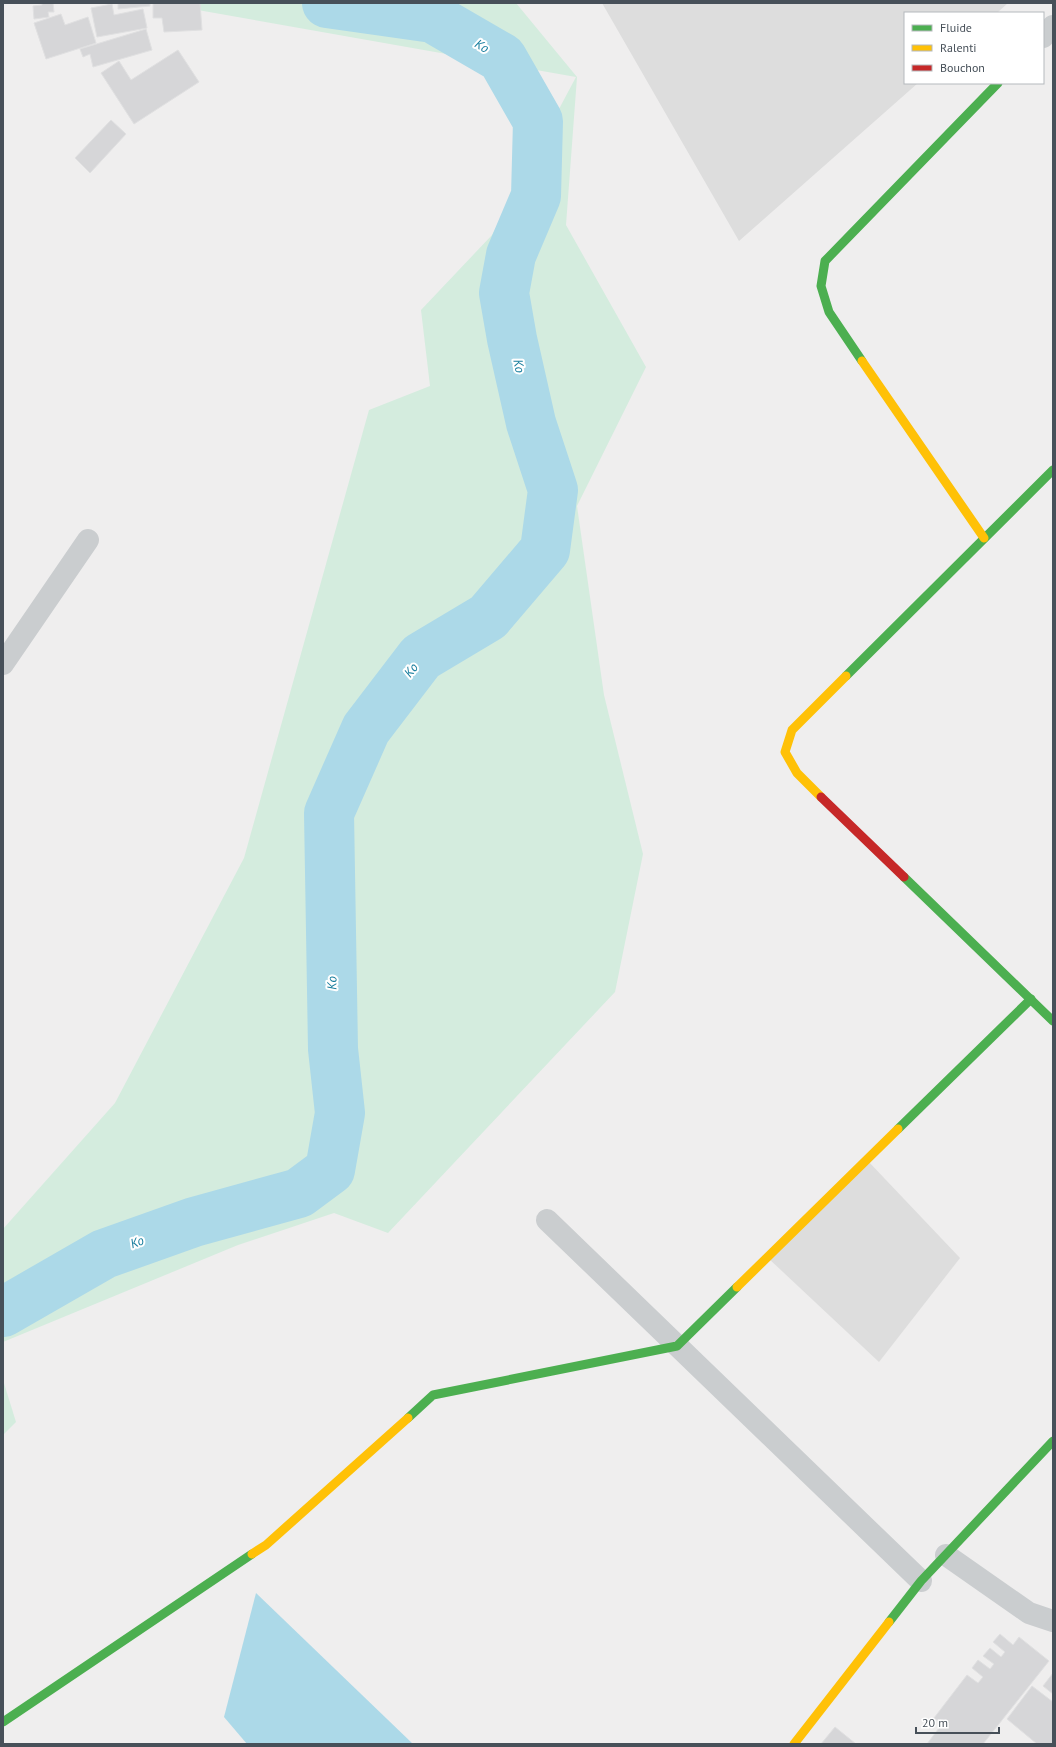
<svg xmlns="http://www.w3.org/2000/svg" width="1056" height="1747" viewBox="0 0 1056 1747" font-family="'PT Sans',sans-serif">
	<rect width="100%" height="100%" fill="#efeeee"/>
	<g fill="#ddd">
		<path d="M602,3H1008L997,13H905V83H918L739,241Z"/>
		<path d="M867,1160L960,1258L879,1362L767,1257Z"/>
	</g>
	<g fill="#d4ecde">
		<path d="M191,3H516L577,77L566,225L646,367L577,506L604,695L643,854L615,992L388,1233L334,1213L238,1245L3,1342V1229L115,1103L244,858L369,410L430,386L421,310L492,235L576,77L192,9Z"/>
		<path d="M3,1380L16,1422L3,1435Z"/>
	</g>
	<path fill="#acd9e8" d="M256,1593L413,1744H247L224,1717Z"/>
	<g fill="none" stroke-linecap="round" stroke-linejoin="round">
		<path stroke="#acd9e8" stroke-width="50" d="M3,1312L104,1254L194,1222L299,1193L330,1170L340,1113L333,1049L329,813L366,729L421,657L488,617L545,550L553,490L531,423L512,339L504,293L511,255L536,196L538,121L502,58L433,18L327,3"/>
	</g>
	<g fill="#d6d6d8" stroke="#e0e0e1">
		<path d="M42,3H53L54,12H48L49,17L34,19L33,6L42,5Z"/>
		<path d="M118,3H150V6L118,9Z"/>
		<path d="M153,3H200L202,30L164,32L162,18H153Z"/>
		<path d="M112,4L114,15L143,9L147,28L97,37L91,8Z"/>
		<path d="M61,14L65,25L88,17L96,43L46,59L34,23Z"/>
		<path d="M146,29L152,50L93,67L90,54L83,57L80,49Z"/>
		<path d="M178,50L199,82L134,124L101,73L119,61L131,80Z"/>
		<path d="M111,120L126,134L90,173L75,158Z"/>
		<path d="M1000,1634L1013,1645L1019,1637L1049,1661L983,1744H927L942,1724L934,1718L967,1675L978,1683L983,1677L972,1668L978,1660L990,1669L994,1664L983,1656L990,1648L1001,1657L1005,1652L993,1642Z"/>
		<path d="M1053,1673V1694L1043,1686Z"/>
		<path d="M1032,1686L1053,1702V1744H1037L1007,1719Z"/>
		<path d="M835,1727L856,1744H821Z"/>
	</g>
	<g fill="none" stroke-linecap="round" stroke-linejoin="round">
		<g stroke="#cacdcf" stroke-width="22">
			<path d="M1043,37L1053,26"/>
			<path d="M3,664L88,540"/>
			<path d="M547,1220L921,1581"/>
			<path d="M946,1555L1029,1613L1053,1621"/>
		</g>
		<g stroke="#4caf50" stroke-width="9">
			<path d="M862,361L829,312L821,286L825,261L998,83"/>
			<path d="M846,676L1053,470"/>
			<path d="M904,877L1053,1021"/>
			<path d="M898,1129L1031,999"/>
			<path d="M408,1418L433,1395L677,1346L737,1287"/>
			<path d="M889,1622L921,1581L1053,1441"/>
			<path d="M3,1722L252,1554"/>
		</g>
		<g stroke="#ffc107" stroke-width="9">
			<path d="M862,361L984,538"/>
			<path d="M821,797L797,773L785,752L792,730L846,676"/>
			<path d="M737,1287L898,1129"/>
			<path d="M252,1554L266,1545L408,1418"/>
			<path d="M794,1744L889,1622"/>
		</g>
		<path stroke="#c62828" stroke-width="9" d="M821,797L904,877"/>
	</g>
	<g text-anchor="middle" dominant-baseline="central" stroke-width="4" stroke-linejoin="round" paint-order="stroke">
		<g font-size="13" font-style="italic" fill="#177d9d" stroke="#fff">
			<text transform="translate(482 46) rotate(31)">Ko</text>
			<text transform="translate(519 366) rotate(78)">Ko</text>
			<text transform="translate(411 670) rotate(-52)">Ko</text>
			<text transform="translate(332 983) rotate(-91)">Ko</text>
			<text transform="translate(137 1242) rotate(-20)">Ko</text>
		</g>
	</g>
	<rect width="1056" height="1747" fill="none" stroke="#475059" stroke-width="8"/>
	<rect x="904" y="12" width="140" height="72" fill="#ffffff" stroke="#b5b9bd"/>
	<rect x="912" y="25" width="20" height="6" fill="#4caf50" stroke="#b5b9bd"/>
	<text x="940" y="32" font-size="12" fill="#475059">Fluide</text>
	<rect x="912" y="45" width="20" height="6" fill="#ffc107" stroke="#b5b9bd"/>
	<text x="940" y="52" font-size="12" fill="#475059">Ralenti</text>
	<rect x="912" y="65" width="20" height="6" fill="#c62828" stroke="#b5b9bd"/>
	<text x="940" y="72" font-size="12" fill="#475059">Bouchon</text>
	<path d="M916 1727v6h83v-6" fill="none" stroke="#475059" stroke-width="2"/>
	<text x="922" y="1727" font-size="12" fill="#475059" stroke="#ffffff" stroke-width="3" paint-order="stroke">20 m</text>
</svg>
